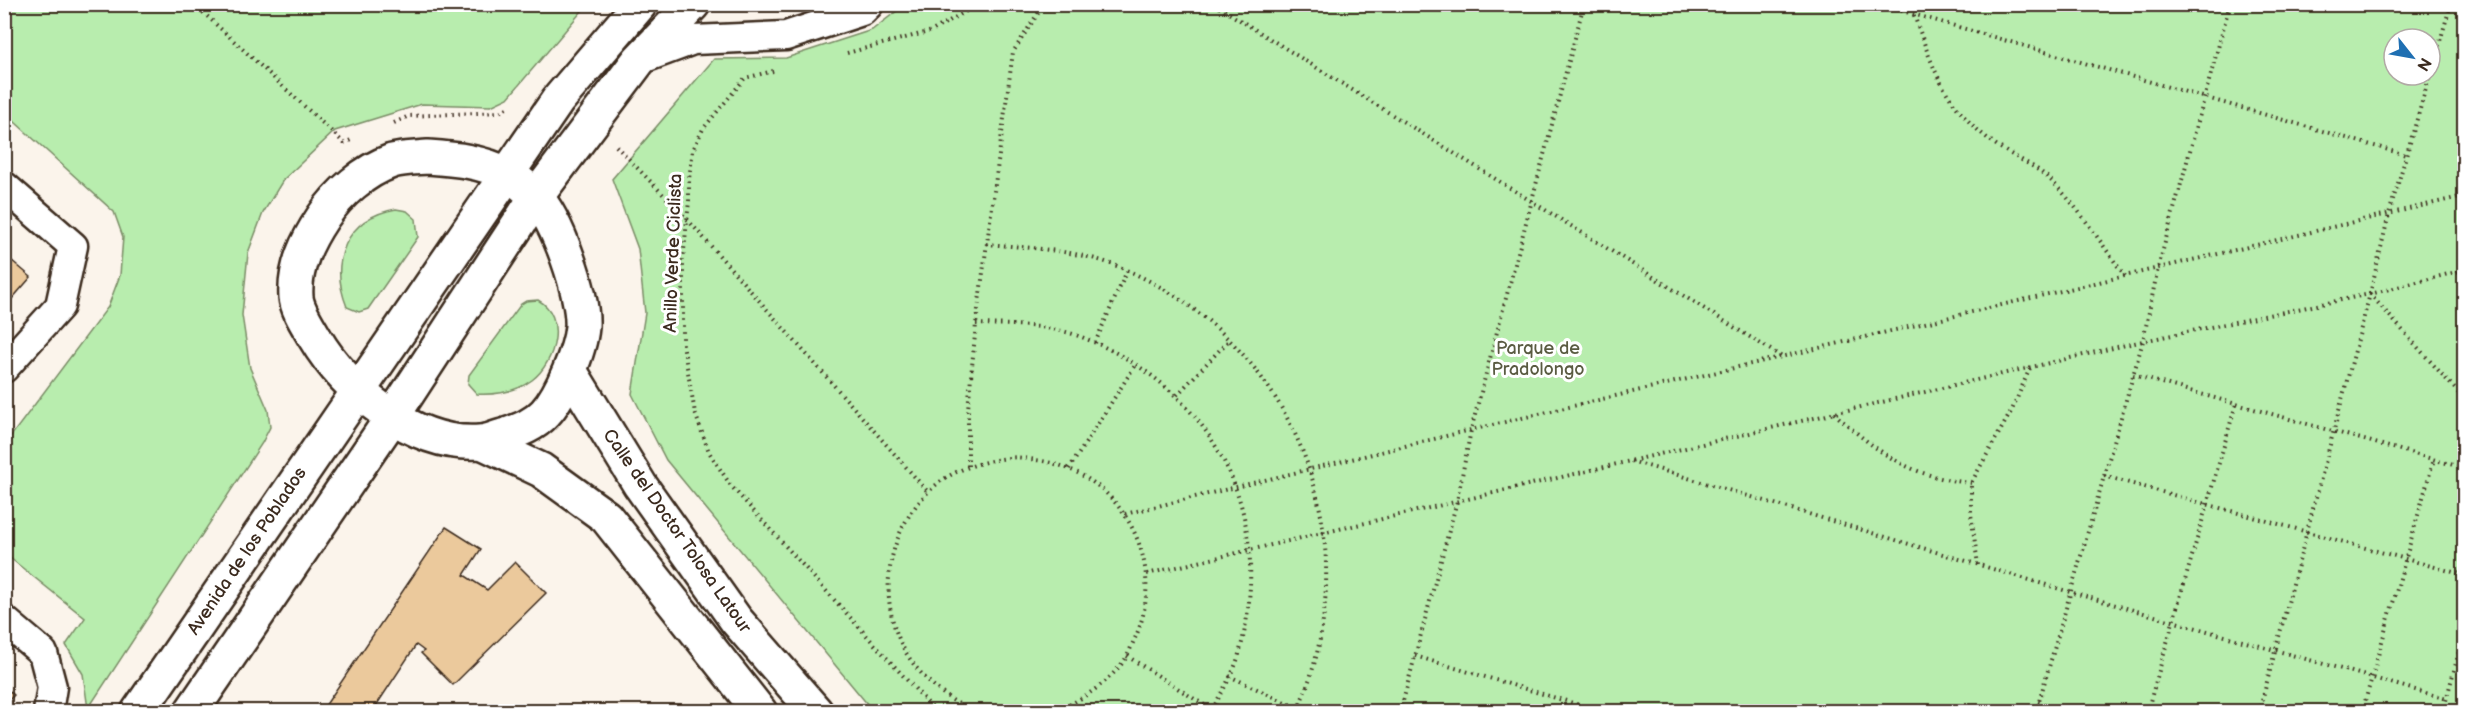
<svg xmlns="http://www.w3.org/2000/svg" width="2469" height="716" viewBox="0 0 2469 716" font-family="'Balsamiq Sans',sans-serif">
	<rect width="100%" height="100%" fill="#fbf4eb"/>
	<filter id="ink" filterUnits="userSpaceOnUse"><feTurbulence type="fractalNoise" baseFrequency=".0167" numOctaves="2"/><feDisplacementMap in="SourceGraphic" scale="12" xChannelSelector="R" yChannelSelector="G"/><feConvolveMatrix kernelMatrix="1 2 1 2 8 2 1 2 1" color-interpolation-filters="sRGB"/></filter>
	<g filter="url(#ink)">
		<g fill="#b8edae" stroke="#7a8c66" stroke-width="1.5" fill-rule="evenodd">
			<path d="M5,4L587,5L508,98L491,106L422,104L335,131L283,180L263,213L248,253L242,315L250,368L268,410L270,427L262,443L88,709L83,674L66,645L85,618L5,554V444L108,307L120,275L123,237L114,212L5,113Z"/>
			<path d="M906,4L2464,5V711H873L666,460L632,394L645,313L638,249L612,179L714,59L786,58L872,30ZM2394,39H2430V75H2394Z"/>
			<path d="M396,209L407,211L416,219L418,237L368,309L359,312L347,307C329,262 345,218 396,209Z"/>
			<path d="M538,300C567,316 556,362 532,380C516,392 497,395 477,394L468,384L469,375L521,304L526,301Z"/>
		</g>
		<g fill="#ebc99c" stroke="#3b2a1e" stroke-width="1.5">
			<path d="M4,254L31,277L4,308Z"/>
			<path d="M446,527L481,549L464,575L487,590L515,562L546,593L453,685L421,653L424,651L416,645L372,712H321Z"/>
			<path d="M4,686L14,695L4,705Z"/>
		</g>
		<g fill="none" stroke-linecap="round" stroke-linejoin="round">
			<defs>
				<g id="minor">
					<path d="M639,60L693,40L786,36L862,11L869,4"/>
					<path d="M4,186L73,246L60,306L4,368"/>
					<path d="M4,620L43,653L52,687L48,712"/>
				</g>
				<g id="tertiary">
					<path d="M428,157C455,159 481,161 506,174C516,179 528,189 535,196C557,219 584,295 582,327C580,350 561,396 545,413C534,425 520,430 506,435C497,437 488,442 480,442C415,447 346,391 315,338C309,327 297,310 296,297C294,267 307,241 323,217C339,193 364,171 392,161C403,158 416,158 428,157Z"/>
					<path d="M570,371L640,485L736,620L816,712"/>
					<path d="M482,442L541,470L606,517L760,712"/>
				</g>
				<g id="primary">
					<path d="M138,712L558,100L640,4"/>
					<path d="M191,712L393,416L536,197L639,60L693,4"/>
				</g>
			</defs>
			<use href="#minor" stroke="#3b2a1e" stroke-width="33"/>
			<use href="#tertiary" stroke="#3b2a1e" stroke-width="38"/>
			<use href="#primary" stroke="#3b2a1e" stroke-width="38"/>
			<g stroke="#3b2a1e" stroke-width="4" stroke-dasharray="1.5 4.5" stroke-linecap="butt">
				<path d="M194,4L344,143L351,140"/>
				<path d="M1214,4L1782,357"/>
				<path d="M1878,4L2406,155"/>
				<path d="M1914,15C1935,74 1946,109 1999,147C2014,157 2032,164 2046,176C2075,201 2102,245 2125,276"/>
				<path d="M847,53L932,31L978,4"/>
				<path d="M773,71L745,78L703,129L693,150L689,179V201L683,260V344L695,413L709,452L731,486L936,712"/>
				<path d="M2430,75L2451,4"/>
				<path d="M394,123L409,116L499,112L509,107"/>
				<path d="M616,146L687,219L929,493"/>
				<path d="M986,244C1033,248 1080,250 1124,269C1256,325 1337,459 1325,602C1322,639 1313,678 1296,712"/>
				<path d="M2370,294L2389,214L2430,75"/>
				<path d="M976,324C1012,325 1050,324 1084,338C1217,391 1277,517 1239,654C1234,674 1220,694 1211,712"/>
				<path d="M1095,343L1127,271"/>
				<path d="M2133,375L2464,468"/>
				<path d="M1177,395L1230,339"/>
				<path d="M1834,413C1878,453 1910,477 1971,483"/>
				<path d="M1631,461L2070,592L2447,699"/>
				<path d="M968,466V409L976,324L1013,52L1044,4"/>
				<path d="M1069,469L1136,364"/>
				<path d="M2104,476L2464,575"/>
				<path d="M1125,514L1471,430L2464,196"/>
				<path d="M1978,565L1971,514V483L2012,410L2030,368"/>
				<path d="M1147,574L2143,341L2370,294L2464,270"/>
				<path d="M1127,656L1212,710"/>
				<path d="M1415,656L1603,712"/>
				<path d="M1229,676L1298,708"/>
				<path d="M2038,702L2069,712"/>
				<path d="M981,712C957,707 936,690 921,673C870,617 881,526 941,481C961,467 985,461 1009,458C1018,456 1028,459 1036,460C1120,471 1169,560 1136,636C1132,644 1129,654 1124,661C1104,687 1084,697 1056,712"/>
				<path d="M1400,712L1457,501L1471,430L1584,4"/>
				<path d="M2036,712L2143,341L2158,268L2230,4"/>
				<path d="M2147,712L2236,404"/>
				<path d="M2259,712L2370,294L2464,399"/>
				<path d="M2362,712L2434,459"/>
				<path d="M2443,712L2464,633"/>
			</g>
			<use href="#minor" stroke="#fff" stroke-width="28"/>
			<use href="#tertiary" stroke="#fff" stroke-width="33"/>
			<use href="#primary" stroke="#fff" stroke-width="33"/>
		</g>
	</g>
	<g text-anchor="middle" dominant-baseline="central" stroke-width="6" stroke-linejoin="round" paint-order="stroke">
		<g font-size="18" fill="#3b2a1e" stroke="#fff">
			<text transform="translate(673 253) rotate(-88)">Anillo Verde Ciclista</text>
			<text transform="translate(677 531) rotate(55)">Calle del Doctor Tolosa Latour</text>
			<text transform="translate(247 551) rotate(-56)">Avenida de los Poblados</text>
		</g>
		<g font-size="18" fill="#5a5b42" stroke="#fff">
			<text x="1538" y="348">Parque de<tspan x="1538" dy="21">Pradolongo</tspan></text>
		</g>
	</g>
	<rect width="2469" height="716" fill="none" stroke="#fff" stroke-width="24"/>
	<rect x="12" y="12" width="2445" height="692" fill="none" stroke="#3b2a1e" stroke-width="2" filter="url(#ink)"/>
	<g transform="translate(2412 57) rotate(121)"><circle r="28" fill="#ffffff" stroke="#b1aaa5" stroke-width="1.5"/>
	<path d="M0-4.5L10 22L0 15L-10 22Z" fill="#1f6fb2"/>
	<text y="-9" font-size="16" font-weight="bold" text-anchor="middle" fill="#3b2a1e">N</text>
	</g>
</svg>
